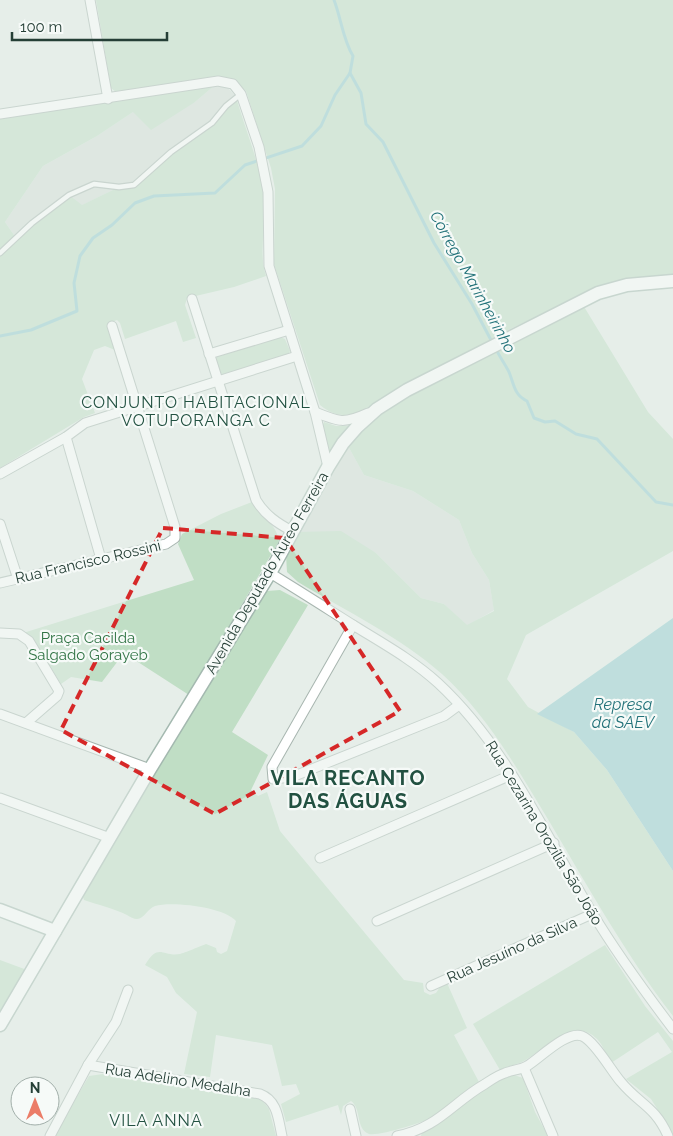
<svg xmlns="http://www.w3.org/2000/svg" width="673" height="1136" viewBox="0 0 673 1136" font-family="Raleway,sans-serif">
	<rect width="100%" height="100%" fill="#e6eee9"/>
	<g fill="#d4ded8">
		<path d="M215,85L228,88L236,97L212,123L134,185L119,187L16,238L5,222L43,166L97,136L133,112L195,102Z"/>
		<path d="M348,446L364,475L413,491L459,520L472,553L489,580L494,610L467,626L444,604L421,598L376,553L296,532Z"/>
	</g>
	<g fill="#c0dec5">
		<path d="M96,0H673V277L596,289L512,328L357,413C341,417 333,415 320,405L274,264L275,189L271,168L246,91L235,81L217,76L117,93L111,88Z"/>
		<path d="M215,85L195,102L151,130L133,112L97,136L43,166L5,222L16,238L69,195L82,205L119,187L134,184L151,168L196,137L236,97C246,132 259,160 264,197C267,223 258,252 266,276L234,287L187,298L185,305L196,338L183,342L176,321L125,339L120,323L117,320L109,323L108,330L115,350L105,346L94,350L82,379L95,413L84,417L0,468V119Z"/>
		<path d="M583,305L648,412L673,439V551L526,635L507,679L528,707L574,732L607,770L673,871V1016C623,951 585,881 543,811C514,763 484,712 442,674C400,637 346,611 298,582L287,572L286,555L296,532L341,531L376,553L421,598L444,604L467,625L494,611L489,580L472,553L459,520L413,491L364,475L348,446L361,428L408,394Z"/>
		<path d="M280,337L285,339L290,351L288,355L223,374L218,373L215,360L217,357Z"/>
		<path d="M324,422L336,426H349L328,455L322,428Z"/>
		<path d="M252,502C260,517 276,522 279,541L189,695L124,653L102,682L71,677L61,684L33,638L23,633L194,580L178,544L182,534L221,514Z"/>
		<path d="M280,590L308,605L232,732L268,755L251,790L258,796L267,792L280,831L404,980L423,983L424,992L430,995L436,993L440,987L447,983L467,1028L454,1035L479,1082C466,1091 450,1109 436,1116C424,1122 381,1136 369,1134C355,1128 362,1109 351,1101L343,1106L341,1115L338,1105L286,1122L281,1104L300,1094L296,1084L282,1086L272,1045L216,1035L210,1077L184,1074L197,1012L176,993L167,977L145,965C159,942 162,957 180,954C184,953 201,946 206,944L216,948L217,952L221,954L227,951L236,921C224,907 172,901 155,906C148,908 144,919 137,919C134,919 130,917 127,915C113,908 98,905 84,900L83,897L198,700L267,591Z"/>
		<path d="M605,945L645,1006L673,1041V1134L651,1099L626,1079L672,1052L658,1032L611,1063C607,1056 603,1045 597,1039C572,1014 544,1051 522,1062C515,1065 507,1066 500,1070L473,1024Z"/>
		<path d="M0,960L27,970L0,1016Z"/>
		<path d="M103,1074L261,1099L269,1109L276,1136H54L89,1076Z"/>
		<path d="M514,1075L523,1078L535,1112L548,1136H421L422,1132L442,1121L486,1087L504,1076Z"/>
	</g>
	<path fill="#91cbcf" d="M673,618V871L607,770L574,732L537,714Z"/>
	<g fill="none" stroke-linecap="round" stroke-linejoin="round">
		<g stroke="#91cbcf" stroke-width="3">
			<path d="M334,0C341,18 343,40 353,56L350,73L361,93L366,124L383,142L434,243L472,304L492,342"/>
			<path d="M0,336L31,330L77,311L74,283L80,256L93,238L112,225L135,203L154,196L215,193L245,165L302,146L321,126L335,95L350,73"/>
			<path d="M495,347C499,356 505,364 509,372C514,384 514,395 527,401L534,418L545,422L555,421L576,434L597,439L656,502L673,505"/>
		</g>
		<defs>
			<path id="service" d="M0,253L32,223L69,195L94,184L119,187L134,185L171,152L212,123L226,106L241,94"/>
			<g id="minor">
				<path d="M90,0L108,99"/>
				<path d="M0,114L218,81L233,84L241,94L259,147L268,192L269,266L315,412L328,467"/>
				<path d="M192,299L256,500C265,515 277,523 292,531"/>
				<path d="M209,354L289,330"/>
				<path d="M315,412C339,422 344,424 368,413"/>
				<path d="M66,437L101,559"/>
				<path d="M0,474L66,437L85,423L297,356"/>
				<path d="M0,524L18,579"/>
				<path d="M270,573C298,590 326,608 353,625C382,643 413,660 438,683C507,747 545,835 593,914C617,954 645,992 673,1029"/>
				<path d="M0,583L166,544L175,538V527L112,326"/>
				<path d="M353,625L272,767L273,779L292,777L444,716L459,705"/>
				<path d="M0,633L19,634L29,641L59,691L57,696L26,723"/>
				<path d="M0,714L150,769"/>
				<path d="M0,798L110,838"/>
				<path d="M320,858L511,775"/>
				<path d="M377,921L554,843"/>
				<path d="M431,986L592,914"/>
				<path d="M88,1065L260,1094C278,1101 278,1119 282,1136"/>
				<path d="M524,1068L553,1136"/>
				<path d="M350,1109L356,1136"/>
				<path d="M50,1136L88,1065L116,1022L128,990"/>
				<path d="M397,1136C438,1128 452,1103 485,1084C491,1080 498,1075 505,1073C512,1070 520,1070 527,1066C539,1059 567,1030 582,1036C594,1040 612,1072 621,1082C639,1104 655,1106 668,1136"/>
			</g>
			<g id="secondary">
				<path d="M0,910L55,931"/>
				<path d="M0,1025L150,769L270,573L328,467L343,443L357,427L377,409L407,390L598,293L627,285L673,281"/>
			</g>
		</defs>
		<use href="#service" stroke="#a8b6b0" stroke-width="7"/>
		<use href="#minor" stroke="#a8b6b0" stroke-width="11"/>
		<use href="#secondary" stroke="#a4b9b0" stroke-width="15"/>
		<use href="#service" stroke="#fff" stroke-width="4.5"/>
		<use href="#minor" stroke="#fff" stroke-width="9"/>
		<use href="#secondary" stroke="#fff" stroke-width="12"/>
	</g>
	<path d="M0 0H673V1136H0ZM163,528L285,538L400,711L215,814L61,730Z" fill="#e6eee9" fill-opacity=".55" fill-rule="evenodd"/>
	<path fill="none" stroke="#d62828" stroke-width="4" stroke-dasharray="10 6" stroke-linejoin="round" d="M163,528L285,538L400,711L215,814L61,730Z"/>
	<g text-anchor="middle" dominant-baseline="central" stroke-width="4.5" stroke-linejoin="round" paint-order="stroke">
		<g font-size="15" fill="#253f36" stroke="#f6faf8">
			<text transform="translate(88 562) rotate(-13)">Rua Francisco Rossini</text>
			<text transform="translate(267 573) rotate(-60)">Avenida Deputado Áureo Ferreira</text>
			<text transform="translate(544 833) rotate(59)">Rua Cezarina Orozília São João</text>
			<text transform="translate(512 950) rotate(-24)">Rua Jesuíno da Silva</text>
			<text transform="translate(178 1080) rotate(9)">Rua Adelino Medalha</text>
		</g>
		<g font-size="15" fill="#317445" stroke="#f6faf8">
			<text x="88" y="638">Praça Cacilda<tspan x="88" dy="17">Salgado Gorayeb</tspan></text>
		</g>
		<g font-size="16" font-style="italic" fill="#227279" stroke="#f6faf8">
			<text transform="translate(473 282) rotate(61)">Córrego Marinheirinho</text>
			<text x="623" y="704">Represa<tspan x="623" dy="18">da SAEV</tspan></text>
		</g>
		<g font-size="16" letter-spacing="1" fill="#225141" stroke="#f6faf8">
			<text x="196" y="402">CONJUNTO HABITACIONAL<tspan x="196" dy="18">VOTUPORANGA C</tspan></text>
			<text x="156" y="1120">VILA ANNA</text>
		</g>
		<g font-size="20" font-weight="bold" letter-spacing="1" fill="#225141" stroke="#f6faf8">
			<text x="348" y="778">VILA RECANTO<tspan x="348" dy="23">DAS ÁGUAS</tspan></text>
		</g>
	</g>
	<g transform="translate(35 1101)"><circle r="24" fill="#f6faf8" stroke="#a2afaa"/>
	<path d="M0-4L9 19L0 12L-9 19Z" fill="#eb7c67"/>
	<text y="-8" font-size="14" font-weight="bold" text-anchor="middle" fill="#253f36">N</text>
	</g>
	<path d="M12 32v8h155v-8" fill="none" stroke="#253f36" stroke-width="2.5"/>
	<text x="20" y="32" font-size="15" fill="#253f36" stroke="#f6faf8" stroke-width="4" paint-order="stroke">100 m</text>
</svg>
